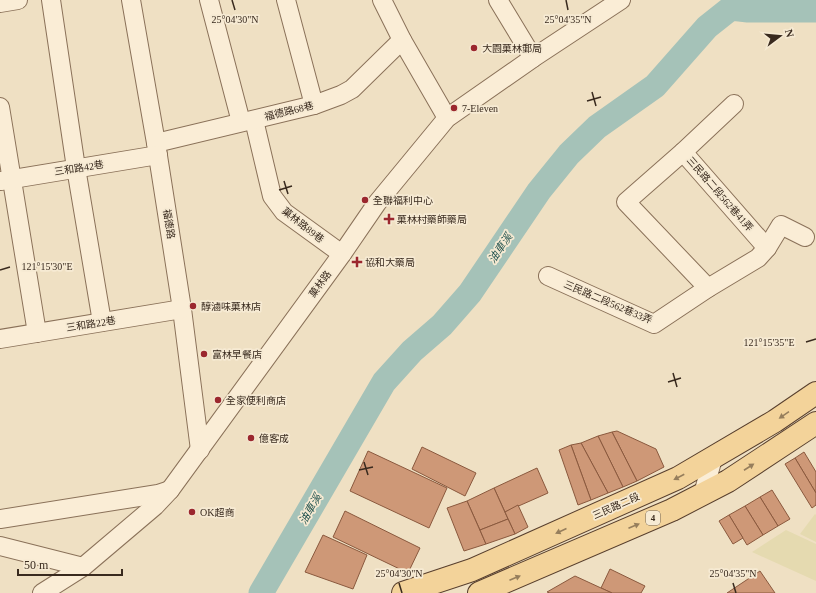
<svg xmlns="http://www.w3.org/2000/svg" width="816" height="593" viewBox="0 0 816 593" font-family="'Times New Roman','Noto Sans TC',serif">
	<rect width="100%" height="100%" fill="#efe0c3"/>
	<g fill="#e5dab0">
		<path d="M815,514L816,515V542L800,534Z"/>
		<path d="M786,530L816,544V581L752,552Z"/>
	</g>
	<g fill="none" stroke-linecap="round" stroke-linejoin="round">
		<path stroke="#a5c2b8" stroke-width="25" d="M261,593L384,382L412,351L442,325L470,293L539,191L569,154L597,127L655,86L707,27L731,8L748,10H816"/>
	</g>
	<g fill="#ce9877" stroke="#8a593e">
		<path d="M617,431L656,449L664,467L637,481L612,432Z"/>
		<path d="M612,432L637,481L623,487L598,436Z"/>
		<path d="M598,436L623,487L608,493L581,443Z"/>
		<path d="M581,443L608,493L591,500L571,445Z"/>
		<path d="M571,445L591,500L578,505L559,450Z"/>
		<path d="M422,447L476,473L465,496L412,469Z"/>
		<path d="M368,451L447,488L429,528L350,491Z"/>
		<path d="M804,452L816,472V493L795,458Z"/>
		<path d="M795,458L816,493V505L812,508L785,464Z"/>
		<path d="M537,468L548,493L505,512L494,488Z"/>
		<path d="M494,488L508,519L480,530L467,501Z"/>
		<path d="M772,490L790,519L778,526L760,497Z"/>
		<path d="M760,497L778,526L763,535L745,506Z"/>
		<path d="M467,501L486,544L464,551L447,508Z"/>
		<path d="M518,505L528,527L515,534L505,512Z"/>
		<path d="M745,506L763,535L747,545L729,515Z"/>
		<path d="M345,511L420,548L408,573L333,537Z"/>
		<path d="M729,515L743,538L733,544L719,521Z"/>
		<path d="M508,519L515,534L486,544L480,530Z"/>
		<path d="M323,535L367,555L353,589L305,572Z"/>
		<path d="M610,569L645,586L641,593H612L601,588Z"/>
		<path d="M760,571L775,593H727Z"/>
		<path d="M575,576L601,588L612,593H550L547,592Z"/>
	</g>
	<g fill="none" stroke-linecap="round" stroke-linejoin="round">
		<defs>
			<g id="minor">
				<path d="M51,0L76,168L102,322"/>
				<path d="M131,0L156,143L182,309L200,450"/>
				<path d="M209,0L241,122"/>
				<path d="M286,0L314,105"/>
				<path d="M382,0L402,40L447,118"/>
				<path d="M498,0L533,58"/>
				<path d="M0,3L18,0"/>
				<path d="M0,107L37,333"/>
				<path d="M254,120L272,196L284,212L342,254"/>
				<path d="M156,143L314,105L341,95L352,89L402,40"/>
				<path d="M683,152L734,104"/>
				<path d="M1,181L158,155"/>
				<path d="M548,276L654,324L708,288L758,258L767,248L781,225L805,237"/>
				<path d="M708,288L626,202L683,152L767,248"/>
				<path d="M0,339L182,309"/>
				<path d="M703,494L713,458"/>
				<path d="M0,519L158,494L170,490"/>
				<path d="M0,546L83,567"/>
				<path d="M42,593L83,567L155,506L170,490L342,254L377,203L447,118L533,58L621,0"/>
			</g>
			<g id="major">
				<path d="M403,593L472,570L678,478L775,421L816,393"/>
				<path d="M479,593L672,510L728,481L816,423"/>
			</g>
		</defs>
		<use href="#minor" stroke="#8a7159" stroke-width="20"/>
		<use href="#major" stroke="#583f2d" stroke-width="24"/>
		<use href="#minor" stroke="#faedd6" stroke-width="18"/>
		<use href="#major" stroke="#f3d39a" stroke-width="22"/>
	</g>
	<defs><path id="oneway-solid" d="M-6-.8H1V-3.2L6.5 0L1 3.2V.8H-6Z"/></defs>
	<g fill="#967e5c">
		<use href="#oneway-solid" transform="translate(784 415) rotate(146)"/>
		<use href="#oneway-solid" transform="translate(749 467) rotate(-33)"/>
		<use href="#oneway-solid" transform="translate(679 477) rotate(152)"/>
		<use href="#oneway-solid" transform="translate(634 526) rotate(-23)"/>
		<use href="#oneway-solid" transform="translate(561 531) rotate(156)"/>
		<use href="#oneway-solid" transform="translate(515 578) rotate(-23)"/>
	</g>
	<path fill="none" stroke="#392a1e" stroke-width="1.5" d="M232,0L235,10M566,0L568,10M592,92L596,106M587,101L601,97M284,181L288,194M279,190L292,186M0,270L10,267M806,342L816,339M673,373L677,387M668,382L681,378M364,462L368,475M359,470L373,467M399,583L402,593M733,583L736,593"/>
	<g fill="#9b272e" stroke="#f6ead3" stroke-width="1.5">
		<circle cx="474" cy="48" r="4"/>
		<circle cx="454" cy="108" r="4"/>
		<circle cx="365" cy="200" r="4"/>
		<path d="M387 213h4v4h4v4h-4v4h-4v-4h-4v-4h4z"/>
		<path d="M355 256h4v4h4v4h-4v4h-4v-4h-4v-4h4z"/>
		<circle cx="193" cy="306" r="4"/>
		<circle cx="204" cy="354" r="4"/>
		<circle cx="218" cy="400" r="4"/>
		<circle cx="251" cy="438" r="4"/>
		<circle cx="192" cy="512" r="4"/>
	</g>
	<g text-anchor="middle" dominant-baseline="central" stroke-width="3.5" stroke-linejoin="round" paint-order="stroke">
		<rect fill="#f6ead3" stroke="#726454" stroke-width="1" x="646" y="511" width="14" height="14" rx="3"/>
		<g font-size="9" font-weight="bold" fill="#392a1e">
			<text x="653" y="518">4</text>
		</g>
		<g font-size="10" fill="#392a1e" stroke="#f6ead3" text-anchor="start">
			<text x="482" y="48">大園菓林郵局</text>
			<text x="462" y="108">7-Eleven</text>
			<text x="373" y="200">全聯福利中心</text>
			<text x="397" y="219">菓林村藥師藥局</text>
			<text x="365" y="262">協和大藥局</text>
			<text x="201" y="306">醇滷味菓林店</text>
			<text x="212" y="354">富林早餐店</text>
			<text x="226" y="400">全家便利商店</text>
			<text x="259" y="438">億客成</text>
			<text x="200" y="512">OK超商</text>
		</g>
		<g font-size="10" fill="#392a1e" stroke="#f6ead3">
			<text transform="translate(289 111) rotate(-14)">福德路68巷</text>
			<text transform="translate(79 168) rotate(-9)">三和路42巷</text>
			<text transform="translate(720 194) rotate(49)">三民路二段562巷41弄</text>
			<text transform="translate(169 224) rotate(81)">福德路</text>
			<text transform="translate(303 225) rotate(38)">菓林路89巷</text>
			<text transform="translate(320 284) rotate(-54)">菓林路</text>
			<text transform="translate(608 302) rotate(23)">三民路二段562巷33弄</text>
			<text transform="translate(91 324) rotate(-9)">三和路22巷</text>
			<text transform="translate(616 506) rotate(-24)">三民路二段</text>
		</g>
		<g font-size="11" font-style="italic" fill="#2c5a55" stroke="#f6ead3">
			<text transform="translate(500 248) rotate(-56)">油車溪</text>
			<text transform="translate(310 509) rotate(-60)">油車溪</text>
		</g>
	</g>
	<g font-size="10" text-anchor="middle" fill="#392a1e" stroke="#f6ead3" stroke-width="3.5" stroke-linejoin="round" paint-order="stroke">
		<text x="235" y="23">25°04'30"N</text>
		<text x="568" y="23">25°04'35"N</text>
		<text x="47" y="270">121°15'30"E</text>
		<text x="769" y="346">121°15'35"E</text>
		<text x="399" y="577">25°04'30"N</text>
		<text x="733" y="577">25°04'35"N</text>
	</g>
	<g transform="translate(780 36) rotate(74)" stroke="#f6ead3" stroke-width="3" paint-order="stroke">
	<path d="M0-3L7 15L0 10L-7 15Z" fill="#392a1e"/>
	<text y="-6" font-size="11" font-weight="bold" text-anchor="middle" fill="#392a1e">N</text>
	</g>
	<path d="M18 569v6h104v-6" fill="none" stroke="#392a1e" stroke-width="2"/>
	<text x="24" y="569" font-size="12" fill="#392a1e" stroke="#f6ead3" stroke-width="3" paint-order="stroke">50 m</text>
</svg>
